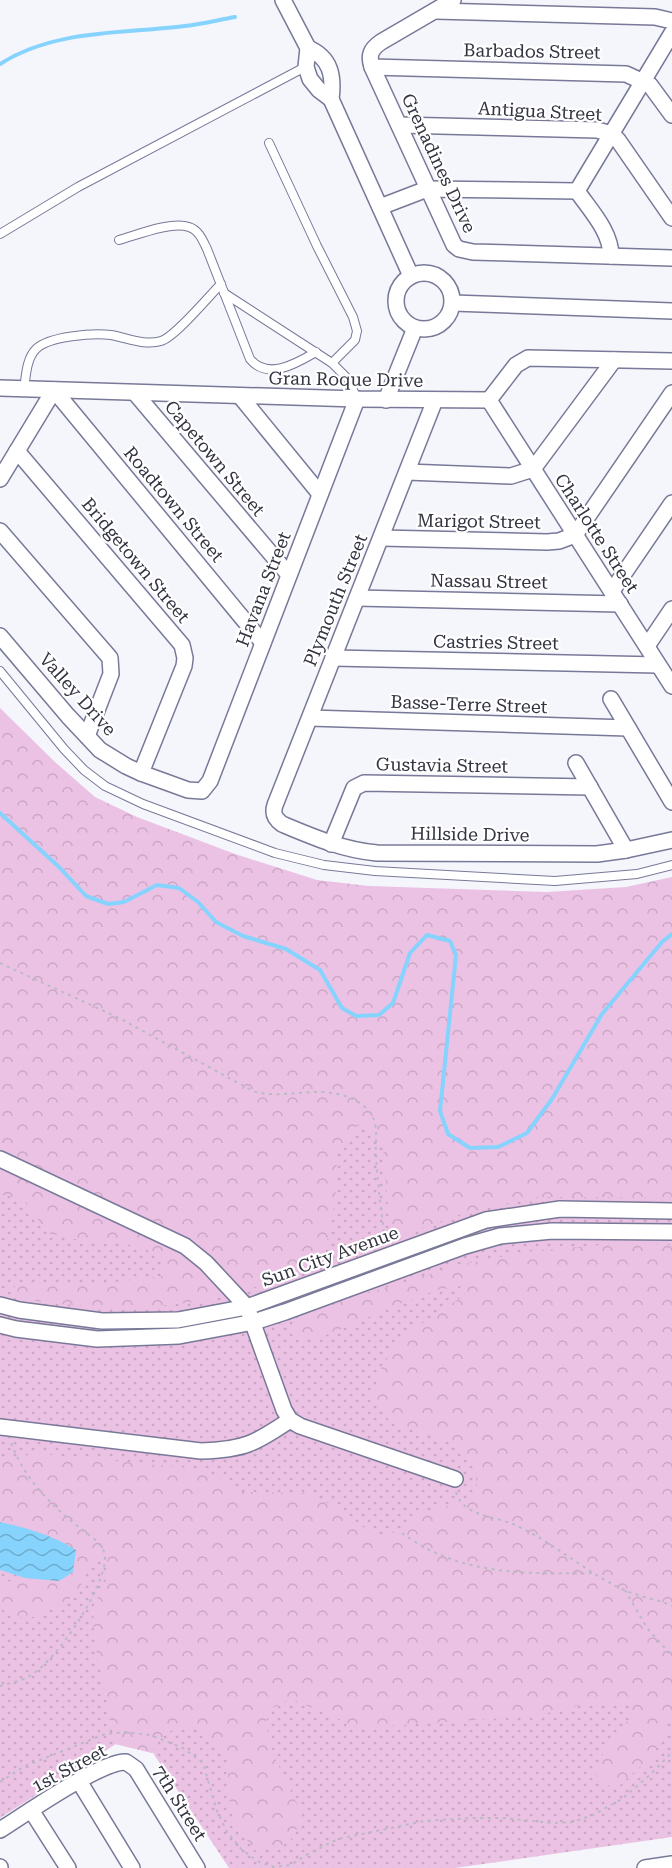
<svg xmlns="http://www.w3.org/2000/svg" width="672" height="1868" viewBox="0 0 672 1868" font-family="'Roboto Serif',serif">
	<defs>
		<pattern id="grass-dots" width="8" height="8" patternUnits="userSpaceOnUse" patternTransform="scale(1.5)"><rect width="8" height="8" fill="#ebc2e4"/><path d="M2 2h.1M6 6h.1" fill="none" stroke="#caa7c5" stroke-width="1.8" stroke-linecap="round"/></pattern>
		<pattern id="forest-crowns" width="20" height="18" patternUnits="userSpaceOnUse" patternTransform="scale(1.5)"><rect width="20" height="18" fill="#ebc2e4"/><path d="M2 6a3 3 0 1 1 6 0M12 15a3 3 0 1 1 6 0" fill="none" stroke="#caa7c5"/></pattern>
		<pattern id="water-waves" width="16" height="10" patternUnits="userSpaceOnUse" patternTransform="scale(1.5)"><rect width="16" height="10" fill="#86d3fd"/><path d="M0 5q4-4 8 0t8 0" fill="none" stroke="#6eacce"/></pattern>
	</defs>
	<rect width="100%" height="100%" fill="#f5f5fc"/>
	<path fill="url(#grass-dots)" d="M0,855L672,972V1837L455,1868H229L153,1753L116,1744L0,1818Z"/>
	<g fill="url(#forest-crowns)">
		<path d="M0,708L55,762L95,797L137,817L235,854L317,880L369,886L547,892L626,887L672,877V1198L539,1197L473,1210L405,1234L394,1232L389,1222L383,1144L367,1127L358,1124L337,1154L336,1192L330,1235L313,1264L270,1283L204,1301L121,1310L16,1299L12,1293L16,1283L44,1282L99,1284L163,1276V1262L147,1250L123,1243L88,1242L47,1233L24,1199L3,1195L0,1197Z"/>
		<path d="M621,1243L672,1245V1715L653,1755L619,1786L601,1785L595,1771C604,1749 615,1732 633,1716L629,1704L579,1705L554,1712L505,1718L360,1728L291,1699L272,1708L265,1723L274,1756L303,1817L289,1843L256,1851L234,1824L228,1792V1762L211,1734L183,1725C166,1733 161,1736 152,1753L115,1744L94,1638L93,1607L107,1578L105,1564L99,1558L92,1559L80,1588L69,1599L49,1611L34,1617L14,1618L0,1608V1586C17,1574 40,1579 60,1581L57,1539L32,1529L0,1522V1461L16,1459L33,1453L188,1468L216,1476L241,1492L306,1493L337,1507L375,1536L386,1537L402,1527L411,1516L450,1505L466,1498L477,1489L475,1462L459,1445L391,1423L372,1397L382,1366L403,1336L465,1295L461,1286L437,1290L397,1305L319,1338L301,1337L291,1327L298,1317L335,1303L464,1264L525,1252Z"/>
	</g>
	<path fill="url(#water-waves)" d="M0,1522C27,1528 52,1535 76,1550L73,1572L59,1581L25,1578L0,1570Z"/>
	<g fill="none" stroke-linecap="round" stroke-linejoin="round">
		<g stroke="#86d3fd" stroke-width="4">
			<path d="M0,64C55,29 122,34 185,26C202,24 218,20 235,17"/>
			<path d="M0,813L59,867L86,896L108,904L124,902L157,885L179,888L198,902L216,922L243,936L286,949L320,970L342,1008L356,1016L379,1015L393,1003L410,953L427,935L450,941L456,955L440,1111L448,1134L470,1148L498,1147L527,1133L552,1099L602,1014L662,942L672,934"/>
		</g>
		<defs>
			<g id="service">
				<path d="M269,143L317,246L353,317L357,331L355,340L332,363"/>
				<path d="M0,234L78,187L307,66"/>
				<path d="M119,240C137,235 171,221 189,227C199,230 203,241 207,249L250,359C268,381 297,363 316,352"/>
				<path d="M224,293L332,363L348,379L357,399"/>
				<path d="M24,389C26,377 26,359 36,349C49,336 93,333 111,335C128,338 145,346 161,341C175,337 208,297 221,284"/>
				<path d="M0,671L64,749L84,770L105,786L143,804L275,853L324,865L375,871L555,881L637,874L672,865"/>
			</g>
			<g id="minor">
				<path d="M283,0L308,48L306,67L310,79L319,90L331,99"/>
				<path d="M453,0L381,42C371,49 368,55 372,67L454,245L459,249L473,252L672,258"/>
				<path d="M436,11L655,17L672,21"/>
				<path d="M308,48C331,58 334,76 331,99L411,276"/>
				<path d="M372,67L626,74L650,85L672,115"/>
				<path d="M399,125L597,130L612,134L618,140L672,218"/>
				<path d="M577,191L672,33"/>
				<path d="M577,191C591,211 611,232 611,256"/>
				<path d="M380,207L427,189L577,191"/>
				<circle cx="424" cy="301" r="28"/>
				<path d="M453,303L672,311"/>
				<path d="M0,388L357,399L489,400"/>
				<path d="M135,393L289,575"/>
				<path d="M240,396L320,494"/>
				<path d="M386,400L415,328"/>
				<path d="M435,400L275,805C272,814 275,819 282,824C313,837 343,850 377,853L597,854L626,850L672,840"/>
				<path d="M489,400L672,686"/>
				<path d="M489,400L516,365L528,358L672,361"/>
				<path d="M17,451L182,645L185,658L184,666L141,773"/>
				<path d="M407,472L511,476L533,469L614,360"/>
				<path d="M0,479L54,390L263,643"/>
				<path d="M0,531L110,658L111,674L87,736"/>
				<path d="M381,538L547,542L559,541L575,535L672,393"/>
				<path d="M612,591L672,503"/>
				<path d="M357,598L620,604"/>
				<path d="M0,636L68,716L100,750L126,766L141,773L188,790L202,791L210,781L357,399"/>
				<path d="M647,646L672,609"/>
				<path d="M333,658L658,665"/>
				<path d="M611,699L672,802"/>
				<path d="M310,718L628,728"/>
				<path d="M576,763L626,850"/>
				<path d="M331,844L354,788L364,783L590,787"/>
				<path d="M0,1159L185,1246L206,1263L247,1307L284,1410L290,1420L300,1426L455,1479"/>
				<path d="M0,1305L19,1310L102,1321L178,1320L247,1307L486,1220L560,1209L672,1211"/>
				<path d="M0,1325L16,1329L97,1339L179,1336L254,1322L285,1312L465,1246L500,1236L552,1231L672,1232"/>
				<path d="M0,1427L201,1451C244,1450 256,1443 290,1420"/>
				<path d="M79,1781L132,1868"/>
				<path d="M31,1810L68,1868"/>
				<path d="M0,1830C24,1815 101,1761 126,1762L136,1769L197,1868"/>
				<path d="M0,1867V1868"/>
				<path d="M645,1868L672,1864"/>
			</g>
		</defs>
		<use href="#service" stroke="#787998" stroke-width="10"/>
		<use href="#minor" stroke="#787998" stroke-width="18"/>
		<g stroke="#babac3" stroke-width="2" stroke-dasharray="3 4.5" stroke-linecap="butt">
			<path d="M0,963L121,1019L253,1091C279,1099 305,1089 331,1093C347,1095 362,1101 371,1114C379,1127 375,1140 376,1154C377,1183 382,1213 385,1242"/>
			<path d="M456,1492C463,1516 493,1516 513,1524C552,1541 585,1572 624,1590C640,1597 657,1599 672,1606"/>
			<path d="M402,1533C460,1576 526,1574 595,1573"/>
			<path d="M625,1590L647,1628L672,1656"/>
			<path d="M0,1686C10,1683 22,1681 31,1675C57,1660 105,1588 105,1558C105,1551 101,1546 97,1541C63,1516 25,1484 11,1442"/>
			<path d="M0,1782L25,1766L105,1734L126,1732L150,1735L183,1748L203,1763L217,1811L227,1832L242,1850L259,1862L274,1867L291,1865L306,1855L338,1839L424,1821L471,1818H503L553,1823L573,1822L593,1815L622,1799L652,1773L672,1752"/>
		</g>
		<use href="#service" stroke="#fff" stroke-width="8"/>
		<use href="#minor" stroke="#fff" stroke-width="15"/>
	</g>
	<g text-anchor="middle" dominant-baseline="central" stroke-width="4.5" stroke-linejoin="round" paint-order="stroke">
		<g font-size="18" fill="#333441" stroke="#fff">
			<text transform="translate(532 51) rotate(1)">Barbados Street</text>
			<text transform="translate(540 111) rotate(3)">Antigua Street</text>
			<text transform="translate(439 163) rotate(65)">Grenadines Drive</text>
			<text transform="translate(346 379) rotate(1)">Gran Roque Drive</text>
			<text transform="translate(215 458) rotate(50)">Capetown Street</text>
			<text transform="translate(174 504) rotate(50)">Roadtown Street</text>
			<text transform="translate(479 521) rotate(1)">Marigot Street</text>
			<text transform="translate(597 533) rotate(57)">Charlotte Street</text>
			<text transform="translate(136 560) rotate(50)">Bridgetown Street</text>
			<text transform="translate(489 581) rotate(1)">Nassau Street</text>
			<text transform="translate(263 589) rotate(-69)">Havana Street</text>
			<text transform="translate(335 600) rotate(-68)">Plymouth Street</text>
			<text transform="translate(496 642) rotate(1)">Castries Street</text>
			<text transform="translate(78 694) rotate(48)">Valley Drive</text>
			<text transform="translate(469 704) rotate(2)">Basse-Terre Street</text>
			<text transform="translate(442 765) rotate(1)">Gustavia Street</text>
			<text transform="translate(470 834) rotate(1)">Hillside Drive</text>
			<text transform="translate(330 1256) rotate(-20)">Sun City Avenue</text>
			<text transform="translate(69 1768) rotate(-28)">1st Street</text>
			<text transform="translate(180 1803) rotate(58)">7th Street</text>
		</g>
	</g>
</svg>
